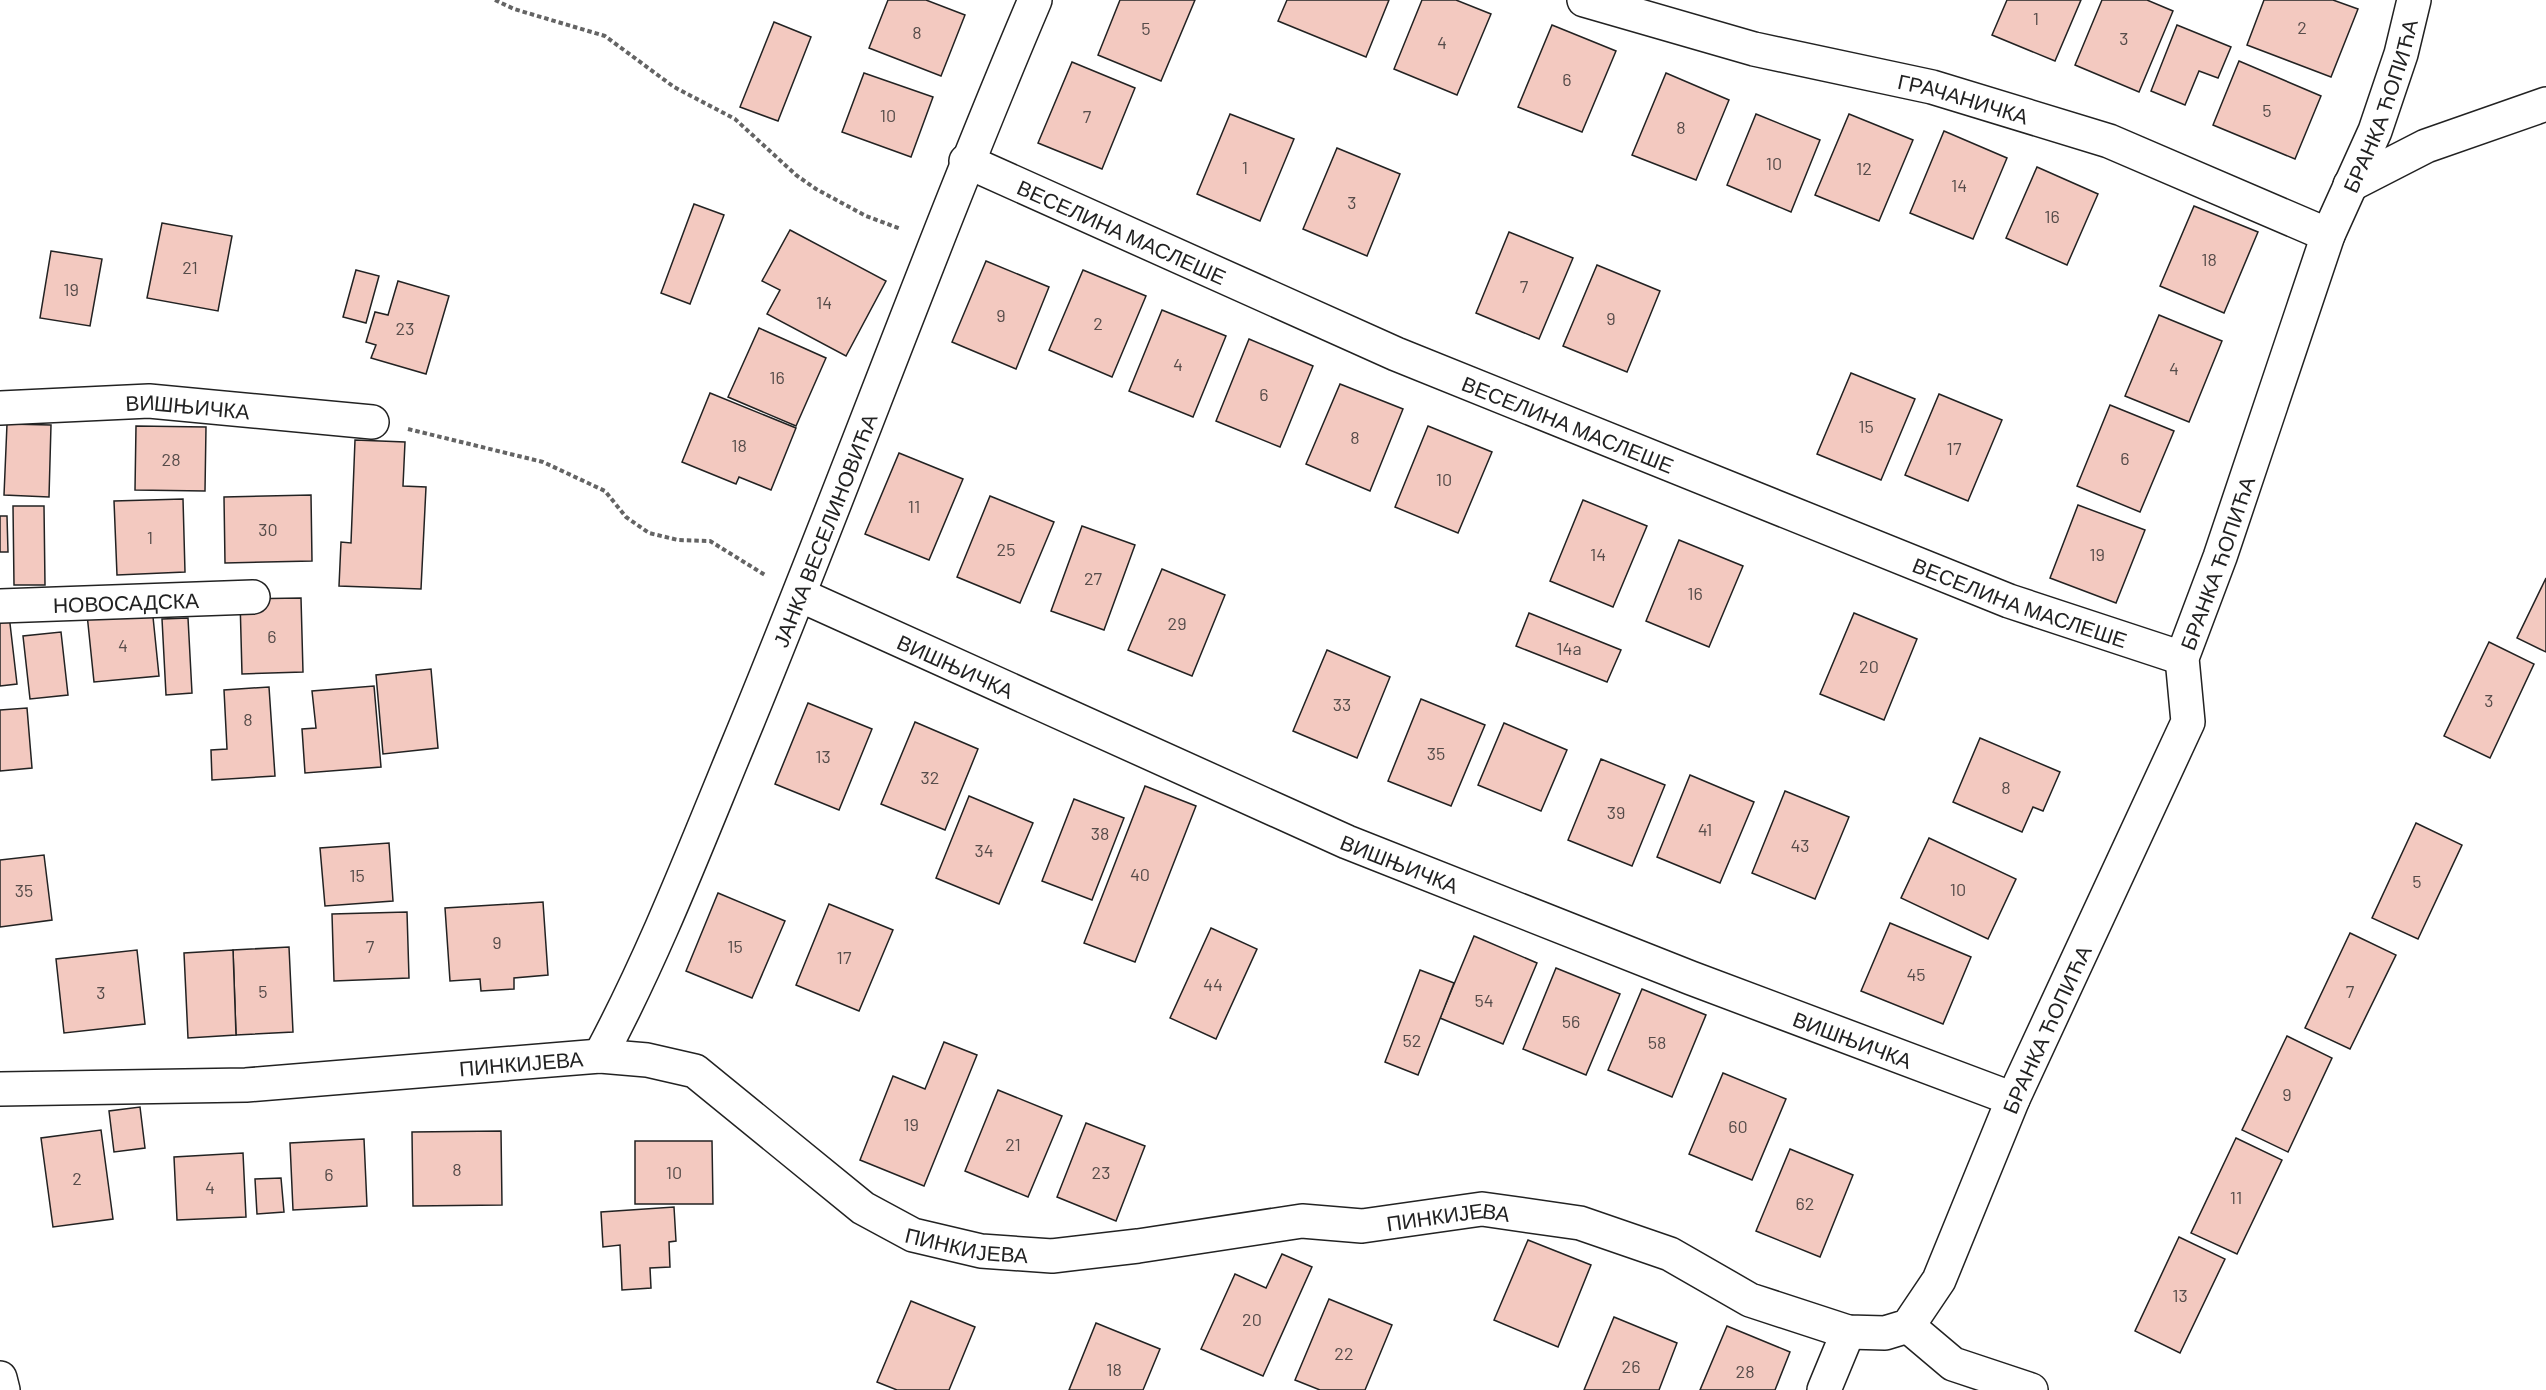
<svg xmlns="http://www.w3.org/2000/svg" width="2546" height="1390" viewBox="0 0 2546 1390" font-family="Barlow,sans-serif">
	<rect width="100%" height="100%" fill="#fff"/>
	<g fill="#f3c9c0" stroke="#222" stroke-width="1.5">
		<path d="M888,0H926L965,15L941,76L869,48Z"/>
		<path d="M1120,0H1195L1161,81L1098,55Z"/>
		<path d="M1287,0H1389L1366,57L1278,21Z"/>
		<path d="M1422,0H1456L1491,14L1457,95L1394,69Z"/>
		<path d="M2007,0H2081L2055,61L1992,35Z"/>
		<path d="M2102,0H2147L2173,11L2139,92L2075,65Z"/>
		<path d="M2264,0H2333L2358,9L2331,77L2247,45Z"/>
		<path d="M774,22L811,37L778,121L740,107Z"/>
		<path d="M1552,25L1616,51L1582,132L1518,107Z"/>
		<path d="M2177,25L2231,47L2218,78L2199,71L2185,105L2151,91Z"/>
		<path d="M2239,61L2321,96L2295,159L2213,125Z"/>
		<path d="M1072,62L1135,88L1102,169L1038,143Z"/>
		<path d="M864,73L933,97L911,157L842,132Z"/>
		<path d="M1666,73L1729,100L1696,180L1632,155Z"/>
		<path d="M1230,114L1294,139L1260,221L1197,194Z"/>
		<path d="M1756,114L1820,140L1791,212L1727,185Z"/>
		<path d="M1849,114L1913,140L1879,221L1815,195Z"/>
		<path d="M1944,131L2007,158L1973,239L1910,213Z"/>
		<path d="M1337,148L1400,174L1367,256L1303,229Z"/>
		<path d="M2037,167L2098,194L2067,265L2006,238Z"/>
		<path d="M694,204L724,215L690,304L661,293Z"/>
		<path d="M2194,206L2258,232L2224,313L2160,286Z"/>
		<path d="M162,223L232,236L218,311L147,298Z"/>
		<path d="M790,230L886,281L846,356L767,314L780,290L762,281Z"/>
		<path d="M1509,232L1573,258L1539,339L1476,313Z"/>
		<path d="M51,251L102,259L90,326L40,318Z"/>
		<path d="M986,261L1049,287L1016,369L952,342Z"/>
		<path d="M1597,265L1660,291L1627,372L1563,346Z"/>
		<path d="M356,270L379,276L366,323L343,317Z"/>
		<path d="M1083,270L1146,296L1112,377L1049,350Z"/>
		<path d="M398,281L449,296L426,374L371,358L376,345L366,342L375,312L388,315Z"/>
		<path d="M1162,310L1226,336L1193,417L1129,391Z"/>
		<path d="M2159,315L2222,341L2189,422L2125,396Z"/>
		<path d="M759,328L826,358L796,426L728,397Z"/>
		<path d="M1249,339L1313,366L1280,447L1216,421Z"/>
		<path d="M1851,373L1915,399L1881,480L1817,454Z"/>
		<path d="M1340,384L1403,409L1370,491L1306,464Z"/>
		<path d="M710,393L796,428L771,490L739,477L736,484L682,462Z"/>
		<path d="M1939,394L2002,420L1968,501L1905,475Z"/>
		<path d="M2110,405L2174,431L2140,512L2077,486Z"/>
		<path d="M7,424L51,425L49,497L4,495Z"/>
		<path d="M136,426L206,427L205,491L135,490Z"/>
		<path d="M1428,426L1492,452L1458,533L1395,507Z"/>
		<path d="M355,440L405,442L403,486L426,487L421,589L339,586L341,542L351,543Z"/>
		<path d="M899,453L963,479L929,560L865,534Z"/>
		<path d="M311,495L312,561L225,563L224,497Z"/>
		<path d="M990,496L1054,522L1020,603L957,577Z"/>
		<path d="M183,499L185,572L117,575L114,501Z"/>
		<path d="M1583,500L1647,526L1613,607L1550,581Z"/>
		<path d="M2078,505L2145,530L2116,603L2050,578Z"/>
		<path d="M13,506H44L45,585H14Z"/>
		<path d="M0,516H7L8,552H0Z"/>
		<path d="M1082,526L1135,545L1104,630L1051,611Z"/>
		<path d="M1679,540L1743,566L1709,647L1646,621Z"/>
		<path d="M1162,569L1225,595L1192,676L1128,650Z"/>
		<path d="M2546,578V652L2517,638Z"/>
		<path d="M301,598L303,672L242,674L240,599Z"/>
		<path d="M152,607L159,676L94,682L87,614Z"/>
		<path d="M1529,613L1621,650L1607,682L1516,646Z"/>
		<path d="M1854,613L1917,639L1884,720L1820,694Z"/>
		<path d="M9,615L17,684L0,686V616Z"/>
		<path d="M188,618L192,693L166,695L162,619Z"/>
		<path d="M61,632L68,695L30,699L23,636Z"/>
		<path d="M2489,642L2534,664L2490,758L2444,736Z"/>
		<path d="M1327,650L1390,677L1357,758L1293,731Z"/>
		<path d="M431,669L438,748L383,754L376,675Z"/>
		<path d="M374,686L381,767L305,773L302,729L316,728L312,691Z"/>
		<path d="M269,687L275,776L212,780L211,750L227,749L224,690Z"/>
		<path d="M1421,699L1485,725L1451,806L1388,781Z"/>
		<path d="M808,703L872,729L839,810L775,784Z"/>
		<path d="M27,708L32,768L0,771V710Z"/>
		<path d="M915,722L978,749L945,830L881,804Z"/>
		<path d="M1504,723L1567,750L1541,811L1478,785Z"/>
		<path d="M1980,738L2060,772L2043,811L2033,807L2022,832L1953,802Z"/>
		<path d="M1601,759L1665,785L1632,866L1568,840Z"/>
		<path d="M1690,775L1754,802L1720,883L1657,857Z"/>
		<path d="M1145,786L1196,806L1135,962L1084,943Z"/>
		<path d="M1785,791L1849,817L1815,899L1752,873Z"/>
		<path d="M969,796L1033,823L999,904L936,878Z"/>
		<path d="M1074,799L1124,818L1092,900L1042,881Z"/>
		<path d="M2416,823L2462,845L2418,939L2372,918Z"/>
		<path d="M1929,838L2016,879L1988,939L1901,898Z"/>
		<path d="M389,843L393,901L325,906L320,848Z"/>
		<path d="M44,855L52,920L0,927V860Z"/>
		<path d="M718,893L785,921L752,998L686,971Z"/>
		<path d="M543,902L548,975L514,978V989L481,991L480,979L450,981L445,908Z"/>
		<path d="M829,904L893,930L859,1011L796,985Z"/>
		<path d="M407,912L409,978L334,981L332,914Z"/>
		<path d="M1890,923L1971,957L1943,1024L1861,991Z"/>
		<path d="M1211,928L1257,949L1216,1039L1170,1018Z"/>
		<path d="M2350,933L2396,955L2350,1049L2305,1028Z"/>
		<path d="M1474,936L1537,963L1503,1044L1440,1018Z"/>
		<path d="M289,947L293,1032L236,1035L233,950Z"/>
		<path d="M137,950L145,1024L64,1033L56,959Z"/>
		<path d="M233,950L236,1035L188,1038L184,953Z"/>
		<path d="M1556,968L1620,994L1586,1075L1523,1049Z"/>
		<path d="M1420,970L1454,983L1418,1075L1385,1062Z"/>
		<path d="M1642,989L1706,1015L1672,1097L1608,1070Z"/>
		<path d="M2287,1036L2332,1058L2288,1152L2242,1130Z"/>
		<path d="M944,1042L977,1055L924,1186L860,1160L893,1076L925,1089Z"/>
		<path d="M1723,1073L1786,1099L1752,1180L1689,1154Z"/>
		<path d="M998,1090L1062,1116L1028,1197L965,1171Z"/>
		<path d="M140,1107L145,1148L114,1152L109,1111Z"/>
		<path d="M1086,1123L1145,1146L1116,1221L1057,1197Z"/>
		<path d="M101,1130L113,1219L53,1227L41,1138Z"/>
		<path d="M501,1131L502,1205L413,1206L412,1132Z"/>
		<path d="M2236,1138L2282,1160L2237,1254L2191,1233Z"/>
		<path d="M364,1139L367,1206L293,1210L290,1143Z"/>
		<path d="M635,1141H712L713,1204H635Z"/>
		<path d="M1790,1149L1853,1175L1820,1257L1756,1231Z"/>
		<path d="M243,1153L246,1217L177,1220L174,1157Z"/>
		<path d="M281,1178L284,1212L257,1214L255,1179Z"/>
		<path d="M674,1207L676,1241L669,1242L670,1267L650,1268L651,1288L622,1290L620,1245L603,1247L601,1212Z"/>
		<path d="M2179,1237L2225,1259L2180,1353L2135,1331Z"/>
		<path d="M1528,1240L1591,1265L1558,1347L1494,1320Z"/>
		<path d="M1282,1254L1312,1267L1263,1376L1201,1349L1235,1274L1266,1288Z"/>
		<path d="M1329,1299L1392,1325L1365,1390H1320L1295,1380Z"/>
		<path d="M911,1301L975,1327L949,1390H897L877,1382Z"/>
		<path d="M1614,1317L1677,1343L1659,1390H1584Z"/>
		<path d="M1096,1323L1160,1349L1143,1390H1069Z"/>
		<path d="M1727,1326L1790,1352L1775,1390H1700Z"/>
	</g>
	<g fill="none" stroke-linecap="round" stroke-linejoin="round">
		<defs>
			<g id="street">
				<path id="s1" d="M1584,0L1754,49L1932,87L2109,141L2328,235"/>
				<path id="s2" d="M966,161L1396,354L2009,601L2182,658"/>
				<path d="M2350,185L2426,146L2546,104"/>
				<path id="s3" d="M0,408L149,401L372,422"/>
				<path id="s4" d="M800,595L1347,842L1691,978L2013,1099"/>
				<path id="s5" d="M0,606L253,597"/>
				<path id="s6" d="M600,1056C653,957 694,851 737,747C840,499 930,247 1035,0"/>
				<path id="s7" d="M0,1089L246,1085L600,1056L647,1060L695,1071L863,1208L913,1235L981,1251L1052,1256L1138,1246L1302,1221L1362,1226L1482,1209L1580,1223L1670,1254L1750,1300L1848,1332L1885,1333L1908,1326L1939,1280L2013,1099L2188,722L2182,658L2220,557L2328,235L2375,131L2401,54L2414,0"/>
				<path d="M1908,1326L1953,1364L2031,1390"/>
				<path d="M0,1378L3,1390"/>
				<path d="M1824,1390L1848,1332"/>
			</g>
		</defs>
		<use href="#street" stroke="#222" stroke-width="36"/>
		<g stroke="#646464" stroke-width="4" stroke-dasharray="4.5 3" stroke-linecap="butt">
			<path d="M495,0L514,9L605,36L674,87L735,119L796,175L816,189L866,216L901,229"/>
			<path d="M408,429L543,462L605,491L626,517L649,533L678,540L710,541L765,575"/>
		</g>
		<use href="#street" stroke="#fff" stroke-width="33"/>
	</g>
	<g text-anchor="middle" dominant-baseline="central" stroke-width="4.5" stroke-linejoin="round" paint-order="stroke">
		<g font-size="18" fill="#564c4a">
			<text x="2036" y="18">1</text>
			<text x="2302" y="27">2</text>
			<text x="1146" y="28">5</text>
			<text x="917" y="32">8</text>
			<text x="2124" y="38">3</text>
			<text x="1442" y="42">4</text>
			<text x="1567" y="79">6</text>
			<text x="2267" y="110">5</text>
			<text x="888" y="115">10</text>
			<text x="1087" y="116">7</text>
			<text x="1681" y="127">8</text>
			<text x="1774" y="163">10</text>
			<text x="1245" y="167">1</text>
			<text x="1864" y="168">12</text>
			<text x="1959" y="185">14</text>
			<text x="1352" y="202">3</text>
			<text x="2052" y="216">16</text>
			<text x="2209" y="259">18</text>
			<text x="190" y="267">21</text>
			<text x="1524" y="286">7</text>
			<text x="71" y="289">19</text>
			<text x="824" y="302">14</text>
			<text x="1001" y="315">9</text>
			<text x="1611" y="318">9</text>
			<text x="1098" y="323">2</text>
			<text x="405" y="328">23</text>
			<text x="1178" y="364">4</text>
			<text x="2174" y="368">4</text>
			<text x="777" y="377">16</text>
			<text x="1264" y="394">6</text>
			<text x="1866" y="426">15</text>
			<text x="1355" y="437">8</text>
			<text x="739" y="445">18</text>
			<text x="1954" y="448">17</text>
			<text x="2125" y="458">6</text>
			<text x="171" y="459">28</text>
			<text x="1444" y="479">10</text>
			<text x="914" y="506">11</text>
			<text x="268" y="529">30</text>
			<text x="150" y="537">1</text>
			<text x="1006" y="549">25</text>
			<text x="1598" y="554">14</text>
			<text x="2097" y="554">19</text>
			<text x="1093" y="578">27</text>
			<text x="1695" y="593">16</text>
			<text x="1177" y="623">29</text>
			<text x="272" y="636">6</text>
			<text x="123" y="645">4</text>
			<text x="1569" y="648">14a</text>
			<text x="1869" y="666">20</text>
			<text x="2489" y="700">3</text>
			<text x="1342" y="704">33</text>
			<text x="248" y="719">8</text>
			<text x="1436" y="753">35</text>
			<text x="823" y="756">13</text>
			<text x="930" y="777">32</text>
			<text x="2006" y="787">8</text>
			<text x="1616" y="812">39</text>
			<text x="1705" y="829">41</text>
			<text x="1100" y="833">38</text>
			<text x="1800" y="845">43</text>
			<text x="984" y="850">34</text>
			<text x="1140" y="874">40</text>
			<text x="357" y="875">15</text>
			<text x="2417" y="881">5</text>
			<text x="1958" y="889">10</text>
			<text x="24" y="890">35</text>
			<text x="497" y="942">9</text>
			<text x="370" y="946">7</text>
			<text x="735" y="946">15</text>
			<text x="844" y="957">17</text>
			<text x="1916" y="974">45</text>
			<text x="1213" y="984">44</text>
			<text x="263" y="991">5</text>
			<text x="2350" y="991">7</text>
			<text x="101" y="992">3</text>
			<text x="1484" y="1000">54</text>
			<text x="1571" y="1021">56</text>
			<text x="1412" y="1040">52</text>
			<text x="1657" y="1042">58</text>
			<text x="2287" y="1094">9</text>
			<text x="911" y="1124">19</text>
			<text x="1738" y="1126">60</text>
			<text x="1013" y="1144">21</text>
			<text x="457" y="1169">8</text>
			<text x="674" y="1172">10</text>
			<text x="1101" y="1172">23</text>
			<text x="329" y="1174">6</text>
			<text x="77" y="1178">2</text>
			<text x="210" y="1187">4</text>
			<text x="2236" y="1197">11</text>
			<text x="1805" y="1203">62</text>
			<text x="2180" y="1295">13</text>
			<text x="1252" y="1319">20</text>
			<text x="1344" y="1353">22</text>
			<text x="1631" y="1366">26</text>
			<text x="1114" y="1369">18</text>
			<text x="1745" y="1371">28</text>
		</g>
		<g font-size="21" fill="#222" stroke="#fff">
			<text stroke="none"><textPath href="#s1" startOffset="392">ГРАЧАНИЧКА</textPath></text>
			<text stroke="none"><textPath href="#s7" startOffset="3315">БРАНКА ЋОПИЋА</textPath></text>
			<text stroke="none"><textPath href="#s2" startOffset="171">ВЕСЕЛИНА МАСЛЕШЕ</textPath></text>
			<text stroke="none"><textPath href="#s3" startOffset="188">ВИШЊИЧКА</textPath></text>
			<text stroke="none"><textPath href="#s2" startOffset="657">ВЕСЕЛИНА МАСЛЕШЕ</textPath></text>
			<text stroke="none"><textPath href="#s6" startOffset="572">ЈАНКА ВЕСЕЛИНОВИЋА</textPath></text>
			<text stroke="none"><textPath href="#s7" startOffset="2829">БРАНКА ЋОПИЋА</textPath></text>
			<text stroke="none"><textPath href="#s2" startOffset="1143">ВЕСЕЛИНА МАСЛЕШЕ</textPath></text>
			<text stroke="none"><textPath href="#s5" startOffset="126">НОВОСАДСКА</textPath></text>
			<text stroke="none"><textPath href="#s4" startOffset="171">ВИШЊИЧКА</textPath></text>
			<text stroke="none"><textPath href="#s4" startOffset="657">ВИШЊИЧКА</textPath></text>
			<text stroke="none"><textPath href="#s7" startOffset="2325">БРАНКА ЋОПИЋА</textPath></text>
			<text stroke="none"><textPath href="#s4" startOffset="1143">ВИШЊИЧКА</textPath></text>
			<text stroke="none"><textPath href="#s7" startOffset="522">ПИНКИЈЕВА</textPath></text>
			<text stroke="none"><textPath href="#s7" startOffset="1512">ПИНКИЈЕВА</textPath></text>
			<text stroke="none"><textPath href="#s7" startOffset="1026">ПИНКИЈЕВА</textPath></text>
		</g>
	</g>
</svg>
